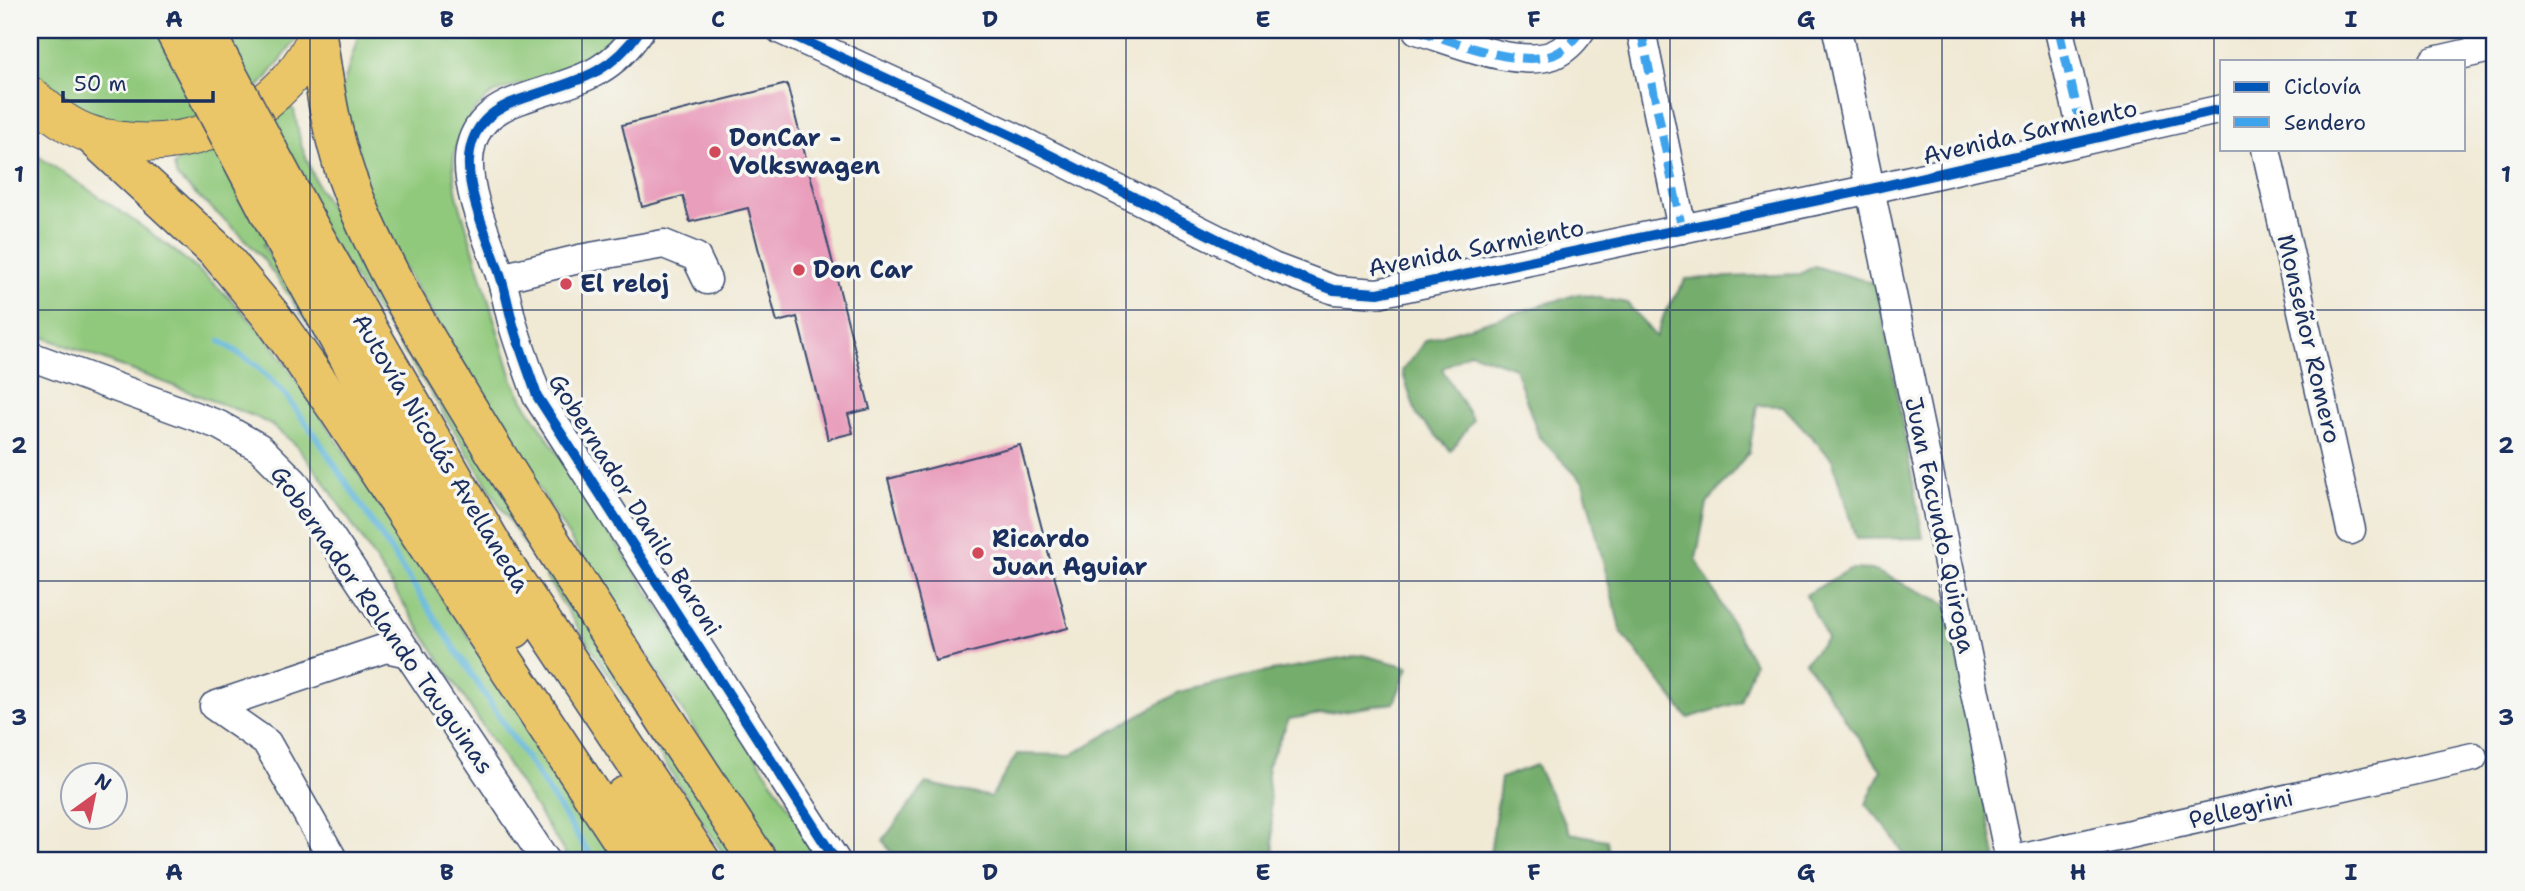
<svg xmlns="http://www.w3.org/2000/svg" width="2525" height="891" viewBox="0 0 2525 891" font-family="'Shantell Sans',sans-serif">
	<rect width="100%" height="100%" fill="#f6f6f2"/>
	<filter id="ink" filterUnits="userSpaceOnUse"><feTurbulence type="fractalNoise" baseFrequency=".0143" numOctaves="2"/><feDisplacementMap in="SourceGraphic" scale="14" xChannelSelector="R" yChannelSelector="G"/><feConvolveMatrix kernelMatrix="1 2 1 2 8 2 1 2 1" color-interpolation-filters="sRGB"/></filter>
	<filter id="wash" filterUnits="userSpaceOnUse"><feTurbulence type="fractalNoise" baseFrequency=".00686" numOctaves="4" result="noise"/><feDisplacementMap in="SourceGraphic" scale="28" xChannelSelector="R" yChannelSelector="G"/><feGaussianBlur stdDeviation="1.57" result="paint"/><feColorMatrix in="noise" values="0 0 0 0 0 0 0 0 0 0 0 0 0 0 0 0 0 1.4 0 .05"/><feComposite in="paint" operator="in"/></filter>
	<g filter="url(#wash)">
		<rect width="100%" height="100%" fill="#f0e9d4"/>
		<g fill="#91c97c" stroke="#567c6d" stroke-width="2">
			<path d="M30,30H301L297,39L261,85L183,125L96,121L30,80Z"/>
			<path d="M360,30H625C611,44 597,57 579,66C568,71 556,76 544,79C527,84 508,85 493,94C473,106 457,134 454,156C452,170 455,185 458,199L512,378L523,400L824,861H780L564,529L366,206L340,96Z"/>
			<path d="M287,106L294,110L301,145L319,189L427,362L746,861H728L500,506L428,388L314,218L263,245L648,861L286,291L263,259L241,235L177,177L174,166L179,159L224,151L268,126Z"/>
			<path d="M30,151C118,209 207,264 274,347L620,861H570L326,484L295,444L273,426L256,417L30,332Z"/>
		</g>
		<g fill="#74ad6c" stroke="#486e65" stroke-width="2">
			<path d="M1814,266L1877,284L1923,538L1856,539L1832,459L1783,406L1757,405L1749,452L1707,504L1696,559L1754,663L1740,702L1688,718L1621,632L1583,482L1539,437L1515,368L1470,352L1442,369L1473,420L1451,451L1417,416L1402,371L1426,340L1578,294L1627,303L1656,337L1665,312L1686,279L1800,274Z"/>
			<path d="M1850,569L1873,570L1948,604L1996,861H1909L1884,825L1866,804L1881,770L1805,661L1827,639L1806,595Z"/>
			<path d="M1363,655L1408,667L1394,703L1289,719L1267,767L1275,861H896L883,840L926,783L991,797L1017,754L1071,755L1179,692L1266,672Z"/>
			<path d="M1536,765L1570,833L1607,840L1610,861H1489L1501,778Z"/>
		</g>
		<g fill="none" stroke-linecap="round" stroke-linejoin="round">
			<path stroke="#5cb4d9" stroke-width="6" d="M220,341L256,365L284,393L317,438L594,861"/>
		</g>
		<g id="blocks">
			<g fill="#e99ebc">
				<path d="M787,84L870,409L848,414L853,433L828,439L797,317L777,322L748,208L690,222L683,196L642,207L622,125Z"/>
				<path d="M1020,445L1068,628L935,661L888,479Z"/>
			</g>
		</g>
	</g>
	<g filter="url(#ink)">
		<use href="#blocks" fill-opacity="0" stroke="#3b4b70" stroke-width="2"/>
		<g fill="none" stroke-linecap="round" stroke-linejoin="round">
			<defs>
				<g id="minor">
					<path d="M640,30C607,79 571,81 519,100C430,131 483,218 501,278C506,294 509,310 513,325C520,349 529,372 537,396L836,861"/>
					<path d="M781,30L1012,136L1273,267L1334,290L1378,293L1871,189L2222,109"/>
					<path d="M1417,30C1454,41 1516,68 1553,55C1565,50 1575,39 1581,30"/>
					<path d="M1641,30L1682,229"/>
					<path d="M1837,30L2010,861"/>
					<path d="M2059,30L2084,140"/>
					<path d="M2434,61L2495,47"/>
					<path d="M2266,149L2351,530"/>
					<path d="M501,278L579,259L664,244L696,257L707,280"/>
					<path d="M30,356L219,425L260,448L294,482L546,861"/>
					<path d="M334,861L267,743L214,706L386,648L409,653"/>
					<path d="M2010,861L2473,757"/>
				</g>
				<path id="major" d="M30,95C49,111 69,128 93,135C101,138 111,138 119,140C201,152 288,109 319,30"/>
				<g id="highway">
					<path d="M317,35C324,82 330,129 346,175C378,265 431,347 480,428C569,574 664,717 758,861"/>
					<path d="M93,136L219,253L273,318L338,410L636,861"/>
					<path d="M307,223L501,560L701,861"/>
					<path d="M282,236L353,365L514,629"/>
					<path d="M625,796L668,861"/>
				</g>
			</defs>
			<use href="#minor" stroke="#3b4b70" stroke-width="31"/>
			<use href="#major" stroke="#3b4b70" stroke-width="39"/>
			<use href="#highway" stroke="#3b4b70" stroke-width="41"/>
			<use href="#minor" stroke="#fff" stroke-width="28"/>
			<use href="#major" stroke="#ebc669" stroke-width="37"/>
			<use href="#highway" stroke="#ebc669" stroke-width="38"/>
			<defs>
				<g id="highway-bridge">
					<path d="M174,30L282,236"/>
					<path d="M204,30L307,223"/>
				</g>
			</defs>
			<use href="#highway-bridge" stroke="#3b4b70" stroke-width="41" stroke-linecap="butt"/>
			<use href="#highway-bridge" stroke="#ebc669" stroke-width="38"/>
			<g stroke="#3da3ed" stroke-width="9" stroke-dasharray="18 9" stroke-linecap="butt">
				<path d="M1417,30C1454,41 1516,68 1553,55C1565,50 1575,39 1581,30"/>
				<path d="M1641,30L1682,229"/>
				<path d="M2059,30L2084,140"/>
			</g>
			<defs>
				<g id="cycleway">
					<path d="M640,30C607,79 571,81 519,100C430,131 483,218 501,278C506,294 509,310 513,325C520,349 529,372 537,396L836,861"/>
					<path d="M781,30L1012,136L1273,267L1334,290L1378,293L1871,189L2222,109"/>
				</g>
			</defs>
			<use href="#cycleway" stroke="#f6f6f2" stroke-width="15"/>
			<use href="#cycleway" stroke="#0057b8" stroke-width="10"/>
		</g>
	</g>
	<path fill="none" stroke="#1b2f5e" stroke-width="2" stroke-opacity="0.55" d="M310,30V861M582,30V861M854,30V861M1126,30V861M1399,30V861M1670,30V861M1942,30V861M2214,30V861M30,310H2495M30,581H2495"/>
	<g fill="#d1495b" stroke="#f6f6f2" stroke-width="2.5">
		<circle cx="715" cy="152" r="7"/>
		<circle cx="799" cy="270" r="7"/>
		<circle cx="566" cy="284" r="7"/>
		<circle cx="978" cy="553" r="7"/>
	</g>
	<g text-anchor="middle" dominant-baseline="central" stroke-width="7" stroke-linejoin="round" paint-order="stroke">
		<g font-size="24" fill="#1b2f5e" stroke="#f6f6f2">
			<text transform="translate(2030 132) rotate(-13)">Avenida Sarmiento</text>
			<text transform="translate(1476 248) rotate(-11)">Avenida Sarmiento</text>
			<text transform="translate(2309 339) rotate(77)">Monseñor Romero</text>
			<text transform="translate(441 453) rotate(59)">Autovía Nicolás Avellaneda</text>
			<text transform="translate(635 505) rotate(58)">Gobernador Danilo Baroni</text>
			<text transform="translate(1940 525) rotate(78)">Juan Facundo Quiroga</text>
			<text transform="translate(382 620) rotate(55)">Gobernador Rolando Tauguinas</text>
			<text transform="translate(2241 809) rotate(-13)">Pellegrini</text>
		</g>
		<g font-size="24" font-weight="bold" fill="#1b2f5e" stroke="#f6f6f2" text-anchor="start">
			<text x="729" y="138">DonCar -<tspan x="729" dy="28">Volkswagen</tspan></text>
			<text x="813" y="270">Don Car</text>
			<text x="580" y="284">El reloj</text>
			<text x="992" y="539">Ricardo<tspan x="992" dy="28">Juan Aguiar</tspan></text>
		</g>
	</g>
	<rect width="2525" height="891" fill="none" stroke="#f6f6f2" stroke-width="77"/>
	<rect x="2220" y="60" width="245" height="91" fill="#f6f6f2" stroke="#9ea6b7" stroke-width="2"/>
	<rect x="2234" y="82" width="35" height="10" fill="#0057b8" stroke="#9ea6b7" stroke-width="2"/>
	<text x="2284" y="94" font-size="21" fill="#1b2f5e">Ciclovía</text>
	<rect x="2234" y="117" width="35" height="10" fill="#3da3ed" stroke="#9ea6b7" stroke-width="2"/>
	<text x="2284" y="130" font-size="21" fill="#1b2f5e">Sendero</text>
	<g transform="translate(94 796) rotate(33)"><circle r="33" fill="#f6f6f2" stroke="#9ea6b7" stroke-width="2"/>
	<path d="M0-5L12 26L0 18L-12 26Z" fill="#d1495b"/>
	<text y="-10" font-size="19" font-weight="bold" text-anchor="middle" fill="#1b2f5e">N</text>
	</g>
	<path d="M63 91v10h150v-10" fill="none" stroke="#1b2f5e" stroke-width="3.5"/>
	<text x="74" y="91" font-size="21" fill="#1b2f5e" stroke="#f6f6f2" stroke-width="5" paint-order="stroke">50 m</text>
	<rect x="38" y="38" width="2448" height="814" fill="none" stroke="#1b2f5e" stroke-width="2.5"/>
	<g font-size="23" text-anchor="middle" font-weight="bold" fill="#1b2f5e">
		<text x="174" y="27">A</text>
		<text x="447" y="27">B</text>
		<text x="718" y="27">C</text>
		<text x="990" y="27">D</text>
		<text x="1263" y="27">E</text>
		<text x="1534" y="27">F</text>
		<text x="1806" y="27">G</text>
		<text x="2078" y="27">H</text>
		<text x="2351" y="27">I</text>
		<text x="19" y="182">1</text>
		<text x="2506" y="182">1</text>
		<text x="19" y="453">2</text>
		<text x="2506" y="453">2</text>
		<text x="19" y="725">3</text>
		<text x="2506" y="725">3</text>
		<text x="174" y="880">A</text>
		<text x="447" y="880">B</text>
		<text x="718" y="880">C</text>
		<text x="990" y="880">D</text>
		<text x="1263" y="880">E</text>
		<text x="1534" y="880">F</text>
		<text x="1806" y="880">G</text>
		<text x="2078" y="880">H</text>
		<text x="2351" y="880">I</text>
	</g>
</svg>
